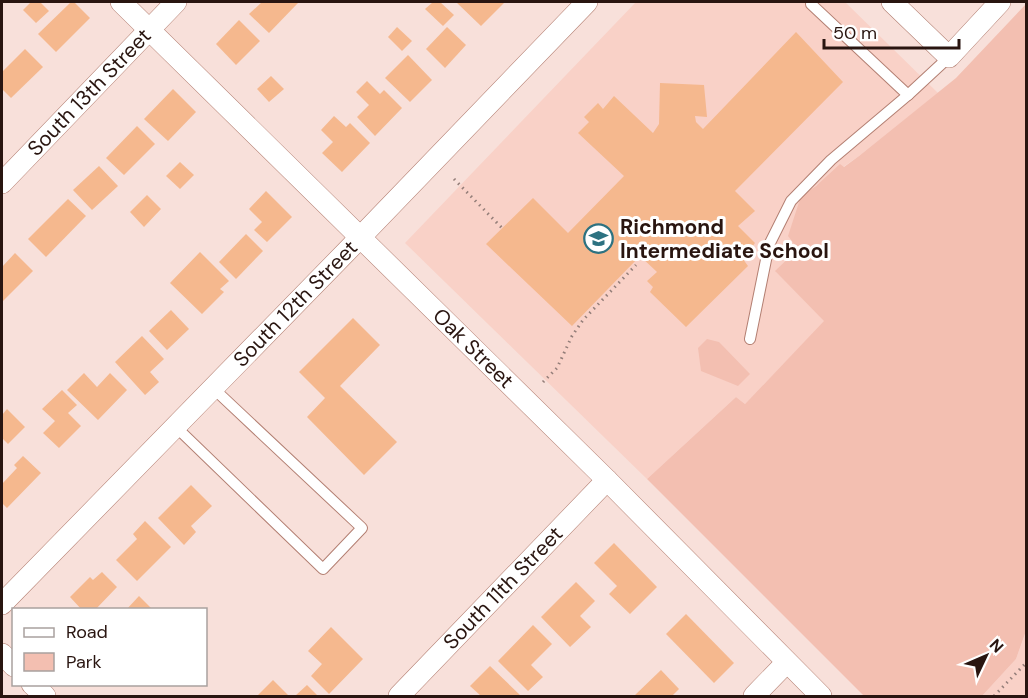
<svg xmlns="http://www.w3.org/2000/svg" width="1028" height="698" viewBox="0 0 1028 698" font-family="'DM Sans',sans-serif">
	<rect width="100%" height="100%" fill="#f8e0da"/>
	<g fill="#f9d1c7">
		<path d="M636,2H845L938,93L859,156L801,196L798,249L776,272L825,321L745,404L736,397L647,479L405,243Z"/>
		<path d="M1026,632V696H982L1016,659Z"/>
	</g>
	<g fill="#f3bfb1">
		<path d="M1026,4V631L1016,659L982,696H864L647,479L736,397L745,404L824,321L775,271L798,249L788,236L801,196L816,186L840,164L844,167L859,156L956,78Z"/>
		<path d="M707,339L719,342L750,374L738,386L701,371L698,348Z"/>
	</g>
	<g fill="#f5b88e">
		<path d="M31,2H40L49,11L36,23L23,10Z"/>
		<path d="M71,2H74L90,18L56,52L38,34Z"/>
		<path d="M262,2H297L298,3L269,33L249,14Z"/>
		<path d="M433,2H440L454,15L443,26L425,9Z"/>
		<path d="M456,2H505L481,26Z"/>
		<path d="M239,20L260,41L236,65L216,44Z"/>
		<path d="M397,27L412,41L402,51L388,37Z"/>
		<path d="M447,27L466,45L445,68L426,49Z"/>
		<path d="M796,32L843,82L735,191L755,211L738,226L755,243L743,259L748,266L686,327L650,292L653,287L647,281L657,272L640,256L572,326L486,244L533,198L568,233L624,176L578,133L589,122L584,117L598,103L603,109L614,96L653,133L659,124L660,83L704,85L707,117L695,116L696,122L703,129Z"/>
		<path d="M25,49L43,67L11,98L2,89V72Z"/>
		<path d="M408,55L432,80L410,102L385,78Z"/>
		<path d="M271,76L284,89L269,102L257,89Z"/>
		<path d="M367,81L380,94L384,90L402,108L375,136L357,117L369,105L356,92Z"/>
		<path d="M173,89L196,112L168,141L144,119Z"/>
		<path d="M334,116L346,127L350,123L370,143L342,172L322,153L333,142L321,130Z"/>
		<path d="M137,126L155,144L124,175L106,158Z"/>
		<path d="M180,162L194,175L180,189L166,176Z"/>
		<path d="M99,166L118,186L92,210L73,190Z"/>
		<path d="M266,191L292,217L267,242L254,230L262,222L249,209Z"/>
		<path d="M147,195L161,209L144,227L130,212Z"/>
		<path d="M68,199L86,216L46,257L28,239Z"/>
		<path d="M246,234L263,251L236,279L219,262Z"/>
		<path d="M200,252L229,281L220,289L224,292L202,314L170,283Z"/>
		<path d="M15,253L33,271L2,302V267Z"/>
		<path d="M171,310L189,329L167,350L149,331Z"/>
		<path d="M353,318L380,345L340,386L397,442L364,475L307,417L325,398L299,372Z"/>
		<path d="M142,336L164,359L150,372L159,382L145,395L115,362Z"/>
		<path d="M84,373L97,387L110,373L127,390L98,420L67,390Z"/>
		<path d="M62,390L77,405L68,413L81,426L59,448L43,433L55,421L42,409Z"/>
		<path d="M7,409L25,427L8,444L2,438V415Z"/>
		<path d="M23,456L41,473L7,508L2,503V484L17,468L14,465Z"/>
		<path d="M191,485L212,506L191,526L196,532L184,545L158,518Z"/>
		<path d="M145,521L171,547L137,581L116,560L137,539L133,534Z"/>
		<path d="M614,543L657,587L630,614L609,594L617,586L594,563Z"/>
		<path d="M102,572L117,587L95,610H82L70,597L90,577L93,580Z"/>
		<path d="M576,582L595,601L580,616L591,627L570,647L541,617Z"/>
		<path d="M139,596L153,610H126Z"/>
		<path d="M686,614L734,663L714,683L666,634Z"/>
		<path d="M533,625L552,644L531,665L543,677L528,691L498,661Z"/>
		<path d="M331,627L363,659L329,694L311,676L322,664L308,651Z"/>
		<path d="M490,666L521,696H481L470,686Z"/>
		<path d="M661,670L679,689L672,696H634Z"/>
		<path d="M273,680L289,696H257Z"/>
		<path d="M307,685L318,696H295Z"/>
	</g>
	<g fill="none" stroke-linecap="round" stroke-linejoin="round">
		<defs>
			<g id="lane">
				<path d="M811,4L908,95L949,57"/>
				<path d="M750,339L769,245L791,201L831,160L908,95"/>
				<path d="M176,427L323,569L362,528L213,388"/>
			</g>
			<g id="street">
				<path id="s1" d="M121,2L607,480L821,696"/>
				<path d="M892,2L949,57L1000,2"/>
				<path id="s2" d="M2,183L176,2"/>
				<path id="s3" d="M2,604L347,251L587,2"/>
				<path d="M2,654L14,666"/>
				<path d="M32,684L45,696"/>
				<path id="s4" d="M399,696L607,480"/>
				<path d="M754,696L786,663"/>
			</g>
		</defs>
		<use href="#lane" stroke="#b37f72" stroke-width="12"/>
		<use href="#street" stroke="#b37f72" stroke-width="22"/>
		<g stroke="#947e79" stroke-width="3" stroke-dasharray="1.5 4.5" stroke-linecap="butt">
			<path d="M454,179L502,228"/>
			<path d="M543,382L557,368L572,336L583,320L636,265"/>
			<path d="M994,696L1026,663"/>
		</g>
		<use href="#lane" stroke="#fff" stroke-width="10"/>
		<use href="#street" stroke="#fff" stroke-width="21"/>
	</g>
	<defs>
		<symbol id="school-ring" viewBox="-11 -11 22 22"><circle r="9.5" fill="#fff" stroke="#2d7281" stroke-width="1.5"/><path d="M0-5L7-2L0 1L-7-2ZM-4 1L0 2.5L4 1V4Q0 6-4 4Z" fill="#2d7281"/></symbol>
	</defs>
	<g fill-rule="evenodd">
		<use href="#school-ring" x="582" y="222" width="33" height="33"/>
	</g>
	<g text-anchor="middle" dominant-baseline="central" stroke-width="6" stroke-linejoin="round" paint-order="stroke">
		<g font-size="21" fill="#291510" stroke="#fff">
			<text stroke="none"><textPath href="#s2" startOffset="126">South 13th Street</textPath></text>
			<text stroke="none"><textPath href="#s3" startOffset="420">South 12th Street</textPath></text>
			<text stroke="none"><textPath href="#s1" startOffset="494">Oak Street</textPath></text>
			<text stroke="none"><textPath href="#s4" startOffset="150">South 11th Street</textPath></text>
		</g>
		<g font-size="21" font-weight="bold" fill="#291510" stroke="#fff" text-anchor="start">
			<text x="620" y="227">Richmond<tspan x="620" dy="24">Intermediate School</tspan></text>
		</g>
	</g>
	<rect width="1028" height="698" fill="none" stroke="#291510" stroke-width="6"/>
	<rect x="12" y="608" width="195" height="78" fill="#ffffff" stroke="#a9a19f" stroke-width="1.5"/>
	<rect x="24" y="628" width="30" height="9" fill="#ffffff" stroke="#a9a19f" stroke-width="1.5"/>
	<text x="66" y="638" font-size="18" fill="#291510">Road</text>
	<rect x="24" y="653" width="30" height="18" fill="#f3bfb1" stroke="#a9a19f" stroke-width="1.5"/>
	<text x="66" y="668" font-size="18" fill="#291510">Park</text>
	<g transform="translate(986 656) rotate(46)" stroke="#ffffff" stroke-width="4.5" paint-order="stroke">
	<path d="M0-4.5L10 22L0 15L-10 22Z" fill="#291510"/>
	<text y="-9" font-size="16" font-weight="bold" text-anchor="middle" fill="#291510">N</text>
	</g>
	<path d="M824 39v9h135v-9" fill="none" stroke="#291510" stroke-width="3"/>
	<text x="833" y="39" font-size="18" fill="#291510" stroke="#ffffff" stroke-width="4.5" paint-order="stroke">50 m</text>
</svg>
